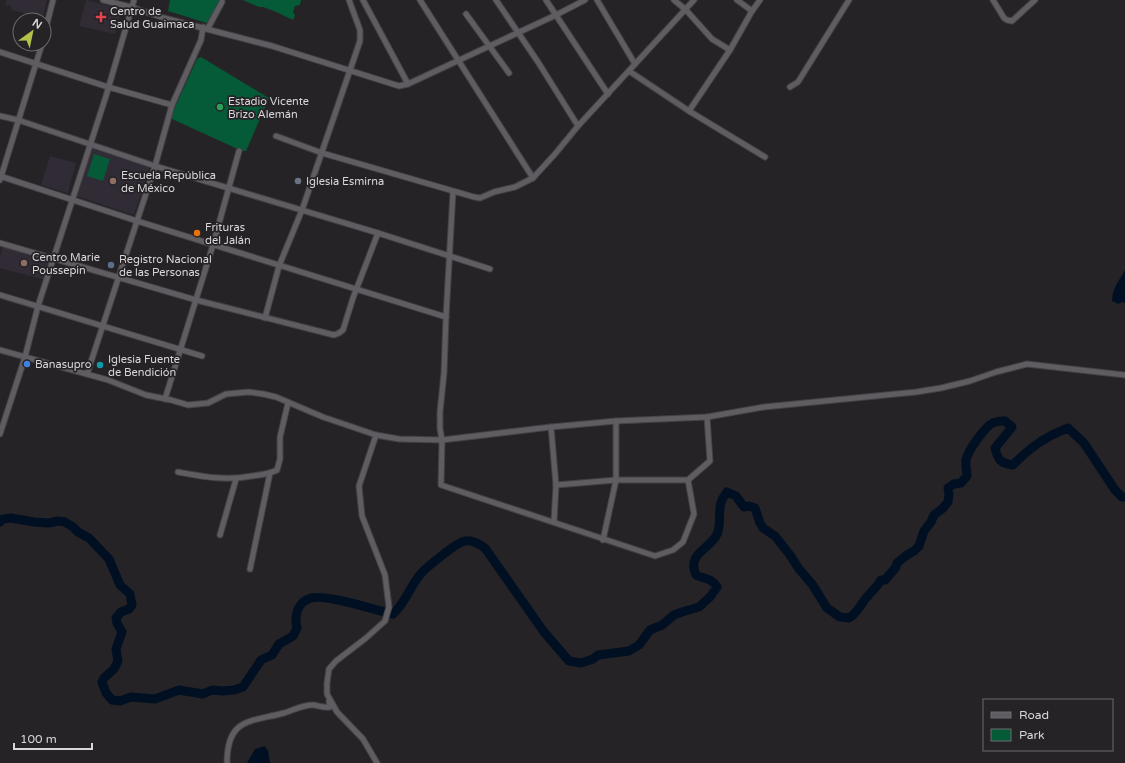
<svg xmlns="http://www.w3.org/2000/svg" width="1125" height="763" viewBox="0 0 1125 763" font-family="'Varela Round',sans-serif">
	<rect width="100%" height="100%" fill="#252326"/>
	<g fill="#302b34">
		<path d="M7,0H47L43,18L11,10V6L5,5Z"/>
		<path d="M86,0L122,9L115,34L79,26Z"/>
		<path d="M92,147L150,166L134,215L76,196Z"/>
		<path d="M50,156L76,163L68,193L41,185Z"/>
		<path d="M3,246L50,259L45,280L0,268V257Z"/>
	</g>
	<g fill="#055a38">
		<path d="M170,0H221L207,23L168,11Z"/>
		<path d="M243,0H301L300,5L295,6L293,12L295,15L293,20L274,11L263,7H259Z"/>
		<path d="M201,57L269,98L246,151H242L172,119L171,116L197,59Z"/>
		<path d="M94,154L110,159L103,181L87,176Z"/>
	</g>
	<g fill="#001022">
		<path d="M1125,270V303L1122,302L1118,304L1112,301C1112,288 1119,281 1125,270Z"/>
		<path d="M265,746L268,751L270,763H247L255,749Z"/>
	</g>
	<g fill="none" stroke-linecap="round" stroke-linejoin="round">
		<path stroke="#001022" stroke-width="9" d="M0,522L3,519L11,518L34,522L49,523L58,521L65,522L73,527L78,532L89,538L109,559L120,585L130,594L132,605L129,609L121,612L116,618L117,623L122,632L116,649L118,661L114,669L104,678L102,682L106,693L112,700L120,701L131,697L155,699L179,690L203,694L212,690L223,691L234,690L243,687L261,660L272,655L279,644L293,636L297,628C294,616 297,602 311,598C328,594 374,610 393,614C405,603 409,589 419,576C424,569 457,542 465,541C473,540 479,544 485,548L544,632L569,661L581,663L593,659L598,655L629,651L639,645L650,630L662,625L674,615L682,612L699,607L710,597L717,587C712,578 704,579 696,575C686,553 711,549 717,534C722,524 717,510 722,500C723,497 726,494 727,492L736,496L744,507L749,506L755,508L760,523L763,528L775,536L790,555L799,569L812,584L827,608L840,617L849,618C858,612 859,607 866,598C871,592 877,587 881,580H885L896,567L897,563L907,555L914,551L919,546L924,531L931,522L934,515L942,509L948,502L949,494L948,488L954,484L961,483L967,476C967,470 965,465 966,460C968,451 974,444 979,437C986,428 991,420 1005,421L1012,427L995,448C998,460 1000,463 1013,465C1029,448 1046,436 1068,428L1084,443L1115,490L1122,497H1125"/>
		<defs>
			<g id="minor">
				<path d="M103,0L131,7L164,18L272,46L399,86L408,84L556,15L585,0"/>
				<path d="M363,0L408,84"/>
				<path d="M420,0L533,178"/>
				<path d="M496,0L538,62L578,126"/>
				<path d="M546,0L608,94"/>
				<path d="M597,0L635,64"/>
				<path d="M674,0L686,10L712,39L730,50"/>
				<path d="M737,0L752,11"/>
				<path d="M993,0L1004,18L1007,20L1012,21L1035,0"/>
				<path d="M466,14L509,73"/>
				<path d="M208,28L222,2"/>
				<path d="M44,36L53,0"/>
				<path d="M0,52L108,87L172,105"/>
				<path d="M629,71L689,111L765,157"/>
				<path d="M790,87L798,82L849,0"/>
				<path d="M689,111L730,50L752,11L760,0"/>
				<path d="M0,116L18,120L155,166L378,233L490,269"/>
				<path d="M276,136L322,153L474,197L480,198L494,192L515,187L533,178L555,154L578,126L694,0"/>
				<path d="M0,176L137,221L446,317"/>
				<path d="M0,180L42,44"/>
				<path d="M453,192L446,317L444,373L440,412V429L442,440L441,485L655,556L673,550L683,542L694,514L688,480"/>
				<path d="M0,243L196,300L334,335L339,333L343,330L353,298L378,233"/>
				<path d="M0,295L202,356"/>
				<path d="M265,318L279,266L302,210L360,41V30L349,0"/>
				<path d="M0,350L108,380L146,395L171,400L188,405L208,403L226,394L249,392L263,394L276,397L323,417L376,435L399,439L442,440L551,427L616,421L707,417L764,407L916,392L941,388L970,381L996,372L1027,364L1125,375"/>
				<path d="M87,374L155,166L172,105L201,40L203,27"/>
				<path d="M165,399L213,245L239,151"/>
				<path d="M551,427L556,485L554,522"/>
				<path d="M0,434L25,357L38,306L106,96L134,0"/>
				<path d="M376,435L359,486L362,516L385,575L389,607L385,621L366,638L336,661L329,669L327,683V694L337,712L363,739L377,763"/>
				<path d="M178,472C205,477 225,481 252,476C261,475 269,474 277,470L280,459V437L288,403"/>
				<path d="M556,485L616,480H688L710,461L707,417"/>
				<path d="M220,535L236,479"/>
				<path d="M603,540L616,480V421"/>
				<path d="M250,569L270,473"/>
				<path d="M227,763C227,718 250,722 284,713C294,710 304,704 314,705C320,706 324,708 330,707L329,701"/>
			</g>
		</defs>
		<use href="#minor" stroke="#434144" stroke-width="7"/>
		<use href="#minor" stroke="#605d62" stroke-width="5"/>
	</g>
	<path fill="#e0444e" stroke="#252326" stroke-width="1.5" d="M99 11h4v4h4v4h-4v4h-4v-4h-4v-4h4z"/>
	<circle fill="#2e9e5b" stroke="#252326" stroke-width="1.5" cx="220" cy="107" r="4"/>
	<g fill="#8d6e63" stroke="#252326" stroke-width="1.5">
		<circle cx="113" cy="181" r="4"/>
		<circle cx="24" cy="263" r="4"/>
	</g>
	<circle fill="#6b7280" stroke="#252326" stroke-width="1.5" cx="298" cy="181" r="4"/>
	<circle fill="#e8710a" stroke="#252326" stroke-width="1.5" cx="197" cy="233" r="4"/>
	<circle fill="#5c6f8a" stroke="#252326" stroke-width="1.5" cx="111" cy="265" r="4"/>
	<circle fill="#3f7fe0" stroke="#252326" stroke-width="1.5" cx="27" cy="364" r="4"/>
	<circle fill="#0f9aa8" stroke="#252326" stroke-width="1.5" cx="100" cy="365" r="4"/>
	<g text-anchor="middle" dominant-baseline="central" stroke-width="3.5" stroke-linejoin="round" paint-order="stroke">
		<g font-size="11" fill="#d8d6d9" stroke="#252326" text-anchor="start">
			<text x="110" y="11">Centro de<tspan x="110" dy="13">Salud Guaimaca</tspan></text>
			<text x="228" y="101">Estadio Vicente<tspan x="228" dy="13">Brizo Alemán</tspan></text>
			<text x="121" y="175">Escuela República<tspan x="121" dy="13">de México</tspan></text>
			<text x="306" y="181">Iglesia Esmirna</text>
			<text x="205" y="227">Frituras<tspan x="205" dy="13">del Jalán</tspan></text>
			<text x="32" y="257">Centro Marie<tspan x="32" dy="13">Poussepin</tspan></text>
			<text x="119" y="259">Registro Nacional<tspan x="119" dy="13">de las Personas</tspan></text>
			<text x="108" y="359">Iglesia Fuente<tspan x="108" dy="13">de Bendición</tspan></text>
			<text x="35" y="364">Banasupro</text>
		</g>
	</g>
	<rect x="983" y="699" width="130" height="52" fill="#252326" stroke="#6d6b6e"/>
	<rect x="991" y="712" width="20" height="6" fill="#605d62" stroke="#6d6b6e"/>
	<text x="1019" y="719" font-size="12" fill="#d8d6d9">Road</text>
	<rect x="991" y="729" width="20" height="12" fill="#055a38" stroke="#6d6b6e"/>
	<text x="1019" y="739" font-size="12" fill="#d8d6d9">Park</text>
	<g transform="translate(32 32) rotate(33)"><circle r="19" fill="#252326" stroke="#6d6b6e"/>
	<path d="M0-3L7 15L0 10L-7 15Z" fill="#b4c24a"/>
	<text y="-6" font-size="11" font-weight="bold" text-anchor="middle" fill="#d8d6d9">N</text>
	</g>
	<path d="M14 743v6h78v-6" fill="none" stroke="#d8d6d9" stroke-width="2"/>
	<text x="20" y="743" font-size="12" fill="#d8d6d9" stroke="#252326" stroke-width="3" paint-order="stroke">100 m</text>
</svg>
